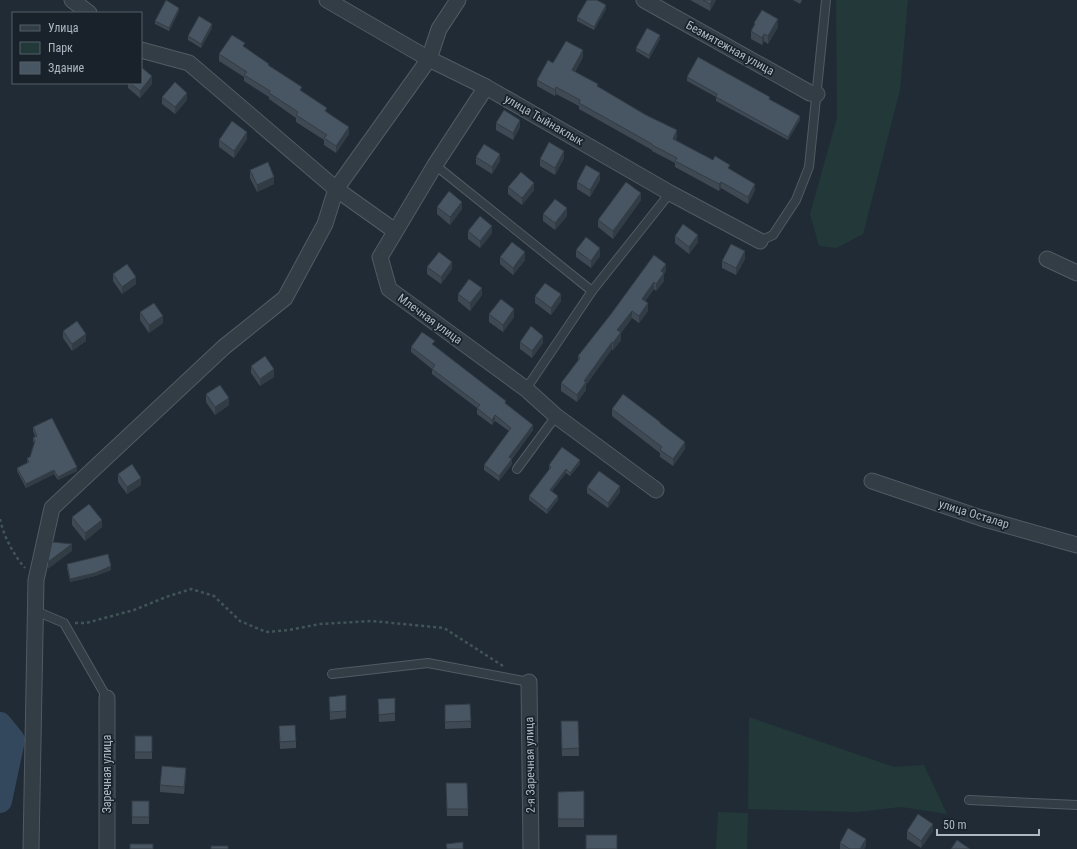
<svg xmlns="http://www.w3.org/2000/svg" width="1077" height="849" viewBox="0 0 1077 849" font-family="'Roboto Condensed',sans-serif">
	<rect width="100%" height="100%" fill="#202b36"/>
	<g fill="#233838">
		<path d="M836,0H908L900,90L863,234L837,248L819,246L810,214L837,118Z"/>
		<path d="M749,717L894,767L924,765L947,814L901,807L858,812L748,809Z"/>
		<path d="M718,812L748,813L747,849H716Z"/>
	</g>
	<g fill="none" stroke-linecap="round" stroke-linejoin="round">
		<path stroke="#34485d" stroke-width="24" d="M0,724L13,740L0,801"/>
		<defs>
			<g id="lane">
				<path d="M435,165L592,291"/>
				<path d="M760,241L773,235L796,200L809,167L826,0"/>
				<path d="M526,389L592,291L670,193"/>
				<path d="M517,469L556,416"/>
				<path d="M36,611L64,623L107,698"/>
				<path d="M332,674L428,663L529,682"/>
				<path d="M969,800L1077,805"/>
			</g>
			<g id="street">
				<path d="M72,0L89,13"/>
				<path d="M327,0L429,59L486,87L670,193L760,241"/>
				<path d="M644,0L810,93L817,94"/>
				<path d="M141,50L189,63L336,189L395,231"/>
				<path d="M486,87L435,165L380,257L389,289L526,389L556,416L656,490"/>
				<path d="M1047,259L1077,273"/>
				<path d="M872,481L981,518L1077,545"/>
				<path d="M529,682L531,849"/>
				<path d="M31,849L36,580L52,508L224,347L285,298L325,224L336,189L429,59L439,29L458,0"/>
				<path d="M107,849V698"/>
			</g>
		</defs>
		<use href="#lane" stroke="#515b64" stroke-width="10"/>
		<use href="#street" stroke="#515b64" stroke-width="17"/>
		<g stroke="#415556" stroke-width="2.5" stroke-dasharray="3 3" stroke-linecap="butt">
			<path d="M0,519C4,537 13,554 25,568"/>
			<path d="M75,623H86L134,610L166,597L191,589L214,596L240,621L266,632L289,630L320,624L372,621L444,628L503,666"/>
		</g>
		<use href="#lane" stroke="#333d46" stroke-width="8"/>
		<use href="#street" stroke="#333d46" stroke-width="15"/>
	</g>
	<g fill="#3e4954">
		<path d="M690,0H716L710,11Z"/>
		<path d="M793,0H802L800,4Z"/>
		<path d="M606,9L594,30L577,21V17Z"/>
		<path d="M179,11L169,31L155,24V21Z"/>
		<path d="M754,23L778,27L768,44L764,41L762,45L751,39V31L754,25Z"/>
		<path d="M212,28L201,48L188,40V36Z"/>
		<path d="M660,39L649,59L636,51V48Z"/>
		<path d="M245,47L302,92L327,112L349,134L336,153L324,145V140L296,122V118L269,99V97L244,81V77L219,61V54Z"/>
		<path d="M583,57L575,72L598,87L677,136L676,140L730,170L755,190L748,204L721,188L719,191L675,167V163L652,151V150L579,109V106L556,94L555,96L537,86V80L553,63Z"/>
		<path d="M687,77L770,100L800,120L788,140L716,101V97L687,81Z"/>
		<path d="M128,83H141L152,84L140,98L128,88Z"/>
		<path d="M162,97L187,100L175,114L162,104Z"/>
		<path d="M496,123L520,127L513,140L496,130Z"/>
		<path d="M247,139L234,158L219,147V140Z"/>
		<path d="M476,157L500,161L492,174L476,164Z"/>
		<path d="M564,158L555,175L540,166V159Z"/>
		<path d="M250,170L274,184L257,192L250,178Z"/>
		<path d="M600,180L590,197L577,189V182Z"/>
		<path d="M508,187L534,190L522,205L508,194Z"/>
		<path d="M641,200L613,239L598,227V220Z"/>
		<path d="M437,207L462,209L450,225L437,214Z"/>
		<path d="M543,214L567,216L555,230L543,221Z"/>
		<path d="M468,231L492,233L480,248L468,239Z"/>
		<path d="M675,236L698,242L689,254L675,243Z"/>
		<path d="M576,250L600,256L591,268L576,257Z"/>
		<path d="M500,257L525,260L513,275L500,264Z"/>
		<path d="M745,259L736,275L722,268V261Z"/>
		<path d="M427,267L452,269L441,284L427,274Z"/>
		<path d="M666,271L664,274V281L656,291L654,289L645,301L648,311L639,323L632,318L621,333V340L613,350L612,349L586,385V390L577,402L561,391V383L578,361V356L611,314Z"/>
		<path d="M113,274L136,284L122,294L113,281Z"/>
		<path d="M458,294L482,295L470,311L458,301Z"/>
		<path d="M535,296L561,301L551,315L535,303Z"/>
		<path d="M140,312L163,323L149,333L140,320Z"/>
		<path d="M489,314L514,317L503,332L489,322Z"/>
		<path d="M63,331L86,341L72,351L63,338Z"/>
		<path d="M520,342L543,343L532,358L520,349Z"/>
		<path d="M435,346L506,404L533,430L512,459V464L499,481L484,470V465L509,431L495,421L492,425L477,414V408L432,374V369L411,352V347Z"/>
		<path d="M251,366L274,377L260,386L251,373Z"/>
		<path d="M206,394L229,405L215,415L206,402Z"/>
		<path d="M612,409L660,424L685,449L673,466L660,457V453L612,416Z"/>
		<path d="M33,427L77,471L58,480L54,474L26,488L17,471V468L27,463V458L30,457L34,443L33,441V438L35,436L33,431Z"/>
		<path d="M580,464L570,476L566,473L552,491L558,500L547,514L529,500V496L549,470V465Z"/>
		<path d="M118,474L141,485L127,494L118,482Z"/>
		<path d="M587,487L620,492L608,508L587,493Z"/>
		<path d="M72,517L102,527L85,541L72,525Z"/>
		<path d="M67,564L111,570L95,576L70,582L67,568Z"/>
		<path d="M329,697L346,711V718L330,720Z"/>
		<path d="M378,699L395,713V721L379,722Z"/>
		<path d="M470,704L471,728L445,729V705Z"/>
		<path d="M578,721L579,756H562L561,729Z"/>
		<path d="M279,726L296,741V748L280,749Z"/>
		<rect x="135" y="736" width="17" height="23"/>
		<path d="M186,775L184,794L160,792V785Z"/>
		<path d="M446,783H467L468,816H447Z"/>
		<path d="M584,791V827H558V792Z"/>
		<rect x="132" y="801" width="17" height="23"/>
		<path d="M907,831H933L921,848L907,839Z"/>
		<path d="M840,843L866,846L864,849H840Z"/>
	</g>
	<g fill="#323c45">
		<path d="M712,0H716L710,11V4Z"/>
		<path d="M606,5V9L594,30V27Z"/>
		<path d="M179,8V11L169,31V28Z"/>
		<path d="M778,19V27L768,44V36Z"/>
		<path d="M212,24V28L201,48V44Z"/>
		<path d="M764,34V41L762,45V38Z"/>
		<path d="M660,35V39L649,59V55Z"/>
		<path d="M583,50V57L572,77V70Z"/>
		<path d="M152,76V84L140,98V91Z"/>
		<path d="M556,87V94L555,96V90Z"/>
		<path d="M187,93V100L175,114V107Z"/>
		<path d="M800,116V120L788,140V137Z"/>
		<path d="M520,120V127L513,140V133Z"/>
		<path d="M349,127V134L336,153V146Z"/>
		<path d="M677,130V136L673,145V139Z"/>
		<path d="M247,132V139L234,158V151Z"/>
		<path d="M564,151V158L555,175V168Z"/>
		<path d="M500,154V161L492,174V167Z"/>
		<path d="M600,173V180L590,197V190Z"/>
		<path d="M274,177V184L257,192V185Z"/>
		<path d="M721,182V188L719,191V184Z"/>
		<path d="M534,183V190L522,205V198Z"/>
		<path d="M755,184V190L748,204V197Z"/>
		<path d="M641,193V200L613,239V231Z"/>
		<path d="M462,202V209L450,225V217Z"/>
		<path d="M567,208V216L555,230V223Z"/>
		<path d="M492,226V233L480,248V241Z"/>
		<path d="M698,235V242L689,254V247Z"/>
		<path d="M600,248V256L591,268V261Z"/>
		<path d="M745,251V259L736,275V268Z"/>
		<path d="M525,252V260L513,275V268Z"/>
		<path d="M452,262V269L441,284V277Z"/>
		<path d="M666,264V271L664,274V281L656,291V284L661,271Z"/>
		<path d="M136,277V284L122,294V287Z"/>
		<path d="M654,282V289L642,306V299Z"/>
		<path d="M482,288V295L470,311V303Z"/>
		<path d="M561,294V301L551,315V308Z"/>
		<path d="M648,303V311L639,323V316Z"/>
		<path d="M514,309V317L503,332V325Z"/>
		<path d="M632,311V318L621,333V340L613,350V343L617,330Z"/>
		<path d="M163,316V323L149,333V325Z"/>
		<path d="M86,334V341L72,351V344Z"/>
		<path d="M543,336V343L532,358V351Z"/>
		<path d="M612,342V349L586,385V390L577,402V395L584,381Z"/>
		<path d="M274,369V377L260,386V379Z"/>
		<path d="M229,398V405L215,415V407Z"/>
		<path d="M495,415V421L492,425V420Z"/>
		<path d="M533,425V430L509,462V457Z"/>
		<path d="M685,442V449L673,466V459Z"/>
		<path d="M512,459V464L499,481V476Z"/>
		<path d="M580,460V464L570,476V473Z"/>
		<path d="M77,467V471L58,480V477Z"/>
		<path d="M566,469V473L550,494V490Z"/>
		<path d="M54,470V474L26,488V484Z"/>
		<path d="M141,478V485L127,494V487Z"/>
		<path d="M620,486V492L608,508V503Z"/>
		<path d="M558,496V500L547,514V510Z"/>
		<path d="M102,520V527L85,541V533Z"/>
		<path d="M72,544V551L48,569V562Z"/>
		<path d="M111,566V570L95,576L70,582V579Z"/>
		<path d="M186,768V775L184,794V787Z"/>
		<path d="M933,824V831L921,848V841Z"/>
		<path d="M866,839V846L864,849H860Z"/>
	</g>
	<g fill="#485562" stroke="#323c45">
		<path d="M166,0L179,8L169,28L155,21Z"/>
		<path d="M587,0H597L606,5L594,27L577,17Z"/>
		<path d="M703,0H712L710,4Z"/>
		<path d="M762,10L778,19L768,36L764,34L762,38L751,31L755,24L754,23Z"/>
		<path d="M199,16L212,24L201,44L188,36Z"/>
		<path d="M647,28L660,35L649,55L636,48Z"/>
		<path d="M232,35L245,43L243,46L269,64L268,65L302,87L300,90L327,108L325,111L349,127L336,146L324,138L327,135L296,115L298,112L269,93L270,91L244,75L247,72L219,54Z"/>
		<path d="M566,41L583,50L572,70L598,84L597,86L646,115L677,130L673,139L713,160L715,156L730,165L728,168L755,184L748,197L721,182L719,184L675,161L677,158L652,145V144L579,103L580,100L556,87L555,90L537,80L548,60L553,63Z"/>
		<path d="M698,57L770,97L769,99L800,116L788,137L716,97L717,94L687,77Z"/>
		<path d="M141,67L152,76L140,91L130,83H141Z"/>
		<path d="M175,82L187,93L175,107L162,97Z"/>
		<path d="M504,110L520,120L513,133L496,123Z"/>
		<path d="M232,121L247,132L234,151L219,140Z"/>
		<path d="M549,142L564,151L555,168L540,159Z"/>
		<path d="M484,144L500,154L492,167L476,157Z"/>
		<path d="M268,162L274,177L257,185L250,170Z"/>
		<path d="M586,165L600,173L590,190L577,182Z"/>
		<path d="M521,172L534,183L522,198L508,187Z"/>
		<path d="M626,182L641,193L613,231L598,220Z"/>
		<path d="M449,191L462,202L450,217L437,207Z"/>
		<path d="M555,199L567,208L555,223L543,214Z"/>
		<path d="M480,216L492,226L480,241L468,231Z"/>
		<path d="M683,224L698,235L689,247L675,236Z"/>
		<path d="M586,237L600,248L591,261L576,250Z"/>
		<path d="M512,242L525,252L513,268L500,257Z"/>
		<path d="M731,244L745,251L736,268L722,261Z"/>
		<path d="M439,252L452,262L441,277L427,267Z"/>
		<path d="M654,255L666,264L661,271L664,273L656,284L654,282L642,299L648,303L639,316L632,311L617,330L621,332L613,343L612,342L584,381L586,382L577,395L561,383L580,358L578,356L611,314Z"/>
		<path d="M127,264L136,277L122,287L113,274Z"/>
		<path d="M469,279L482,288L470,303L458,294Z"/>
		<path d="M545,283L561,294L551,308L535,296Z"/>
		<path d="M501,299L514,309L503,325L489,314Z"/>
		<path d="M154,303L163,316L149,325L140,312Z"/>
		<path d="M77,321L86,334L72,344L63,331Z"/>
		<path d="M531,326L543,336L532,351L520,342Z"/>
		<path d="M422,332L435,341L432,344L506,401L505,403L533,425L509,457L512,459L499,476L484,465L511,428L495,415L492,420L477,408L480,405L432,369L435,365L411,347Z"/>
		<path d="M265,356L274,369L260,379L251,366Z"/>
		<path d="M220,385L229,398L215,407L206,394Z"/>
		<path d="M623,394L660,422V423L685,442L673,459L660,450L662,447L612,409Z"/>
		<path d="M52,418L77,467L58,477L54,470L26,484L17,468L29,462L27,458L30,457L35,441L33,438L37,436L33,427Z"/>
		<path d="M562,447L580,460L570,473L566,469L550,490L558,496L547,510L529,496L551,467L549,465Z"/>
		<path d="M132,464L141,478L127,487L118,474Z"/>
		<path d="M599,471L620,486L608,503L587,487Z"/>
		<path d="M89,504L102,520L85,533L72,517Z"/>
		<path d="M52,542L72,544L48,562L49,556Z"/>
		<path d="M108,554L111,566L95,573L70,579L67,564Z"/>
		<path d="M346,695V711L330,712L329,697Z"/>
		<path d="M395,698V713L379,715L378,699Z"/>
		<path d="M470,704L471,721L445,722V705Z"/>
		<path d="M561,721H578L579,748L562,749Z"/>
		<path d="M295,725L296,741L280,742L279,726Z"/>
		<rect x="135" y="736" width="17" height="16"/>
		<path d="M162,766L186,768L184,787L160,785Z"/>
		<path d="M446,783H467L468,809H447Z"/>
		<path d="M584,791V819H558V792Z"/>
		<rect x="132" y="801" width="17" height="16"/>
		<path d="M918,814L933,824L921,841L907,831Z"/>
		<path d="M848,828L866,839L860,849H850L840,843Z"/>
		<rect x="586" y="835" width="31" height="14"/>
		<path d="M957,840L970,849H951Z"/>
		<path d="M463,842V849H447L446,844Z"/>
		<rect x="130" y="844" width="23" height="5"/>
		<rect x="211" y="846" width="17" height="3"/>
	</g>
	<g text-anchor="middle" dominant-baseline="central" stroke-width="3.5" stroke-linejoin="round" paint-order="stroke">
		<g font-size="12" fill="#aeb8c3" stroke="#19222b">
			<text transform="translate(730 48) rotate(29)">Безмятежная улица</text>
			<text transform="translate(544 120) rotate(30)">улица Тыйнаклык</text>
			<text transform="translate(430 319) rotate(36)">Млечная улица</text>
			<text transform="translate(974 514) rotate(17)">улица Осталар</text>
			<text transform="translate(530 765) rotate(-91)">2-я Заречная улица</text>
			<text transform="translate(107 774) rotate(-90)">Заречная улица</text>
		</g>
	</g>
	<rect x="12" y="12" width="130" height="72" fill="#19222b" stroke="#555e68"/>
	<rect x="20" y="25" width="20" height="6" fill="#333d46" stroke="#555e68"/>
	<text x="48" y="32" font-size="12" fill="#aeb8c3">Улица</text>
	<rect x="20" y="42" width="20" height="12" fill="#233838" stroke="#555e68"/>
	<text x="48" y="52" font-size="12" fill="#aeb8c3">Парк</text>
	<rect x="20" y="62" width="20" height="12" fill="#485562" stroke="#555e68"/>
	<text x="48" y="72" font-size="12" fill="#aeb8c3">Здание</text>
	<path d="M937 829v6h102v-6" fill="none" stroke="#aeb8c3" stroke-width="2"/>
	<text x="943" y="829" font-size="12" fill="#aeb8c3" stroke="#19222b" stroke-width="3" paint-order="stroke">50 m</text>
</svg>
